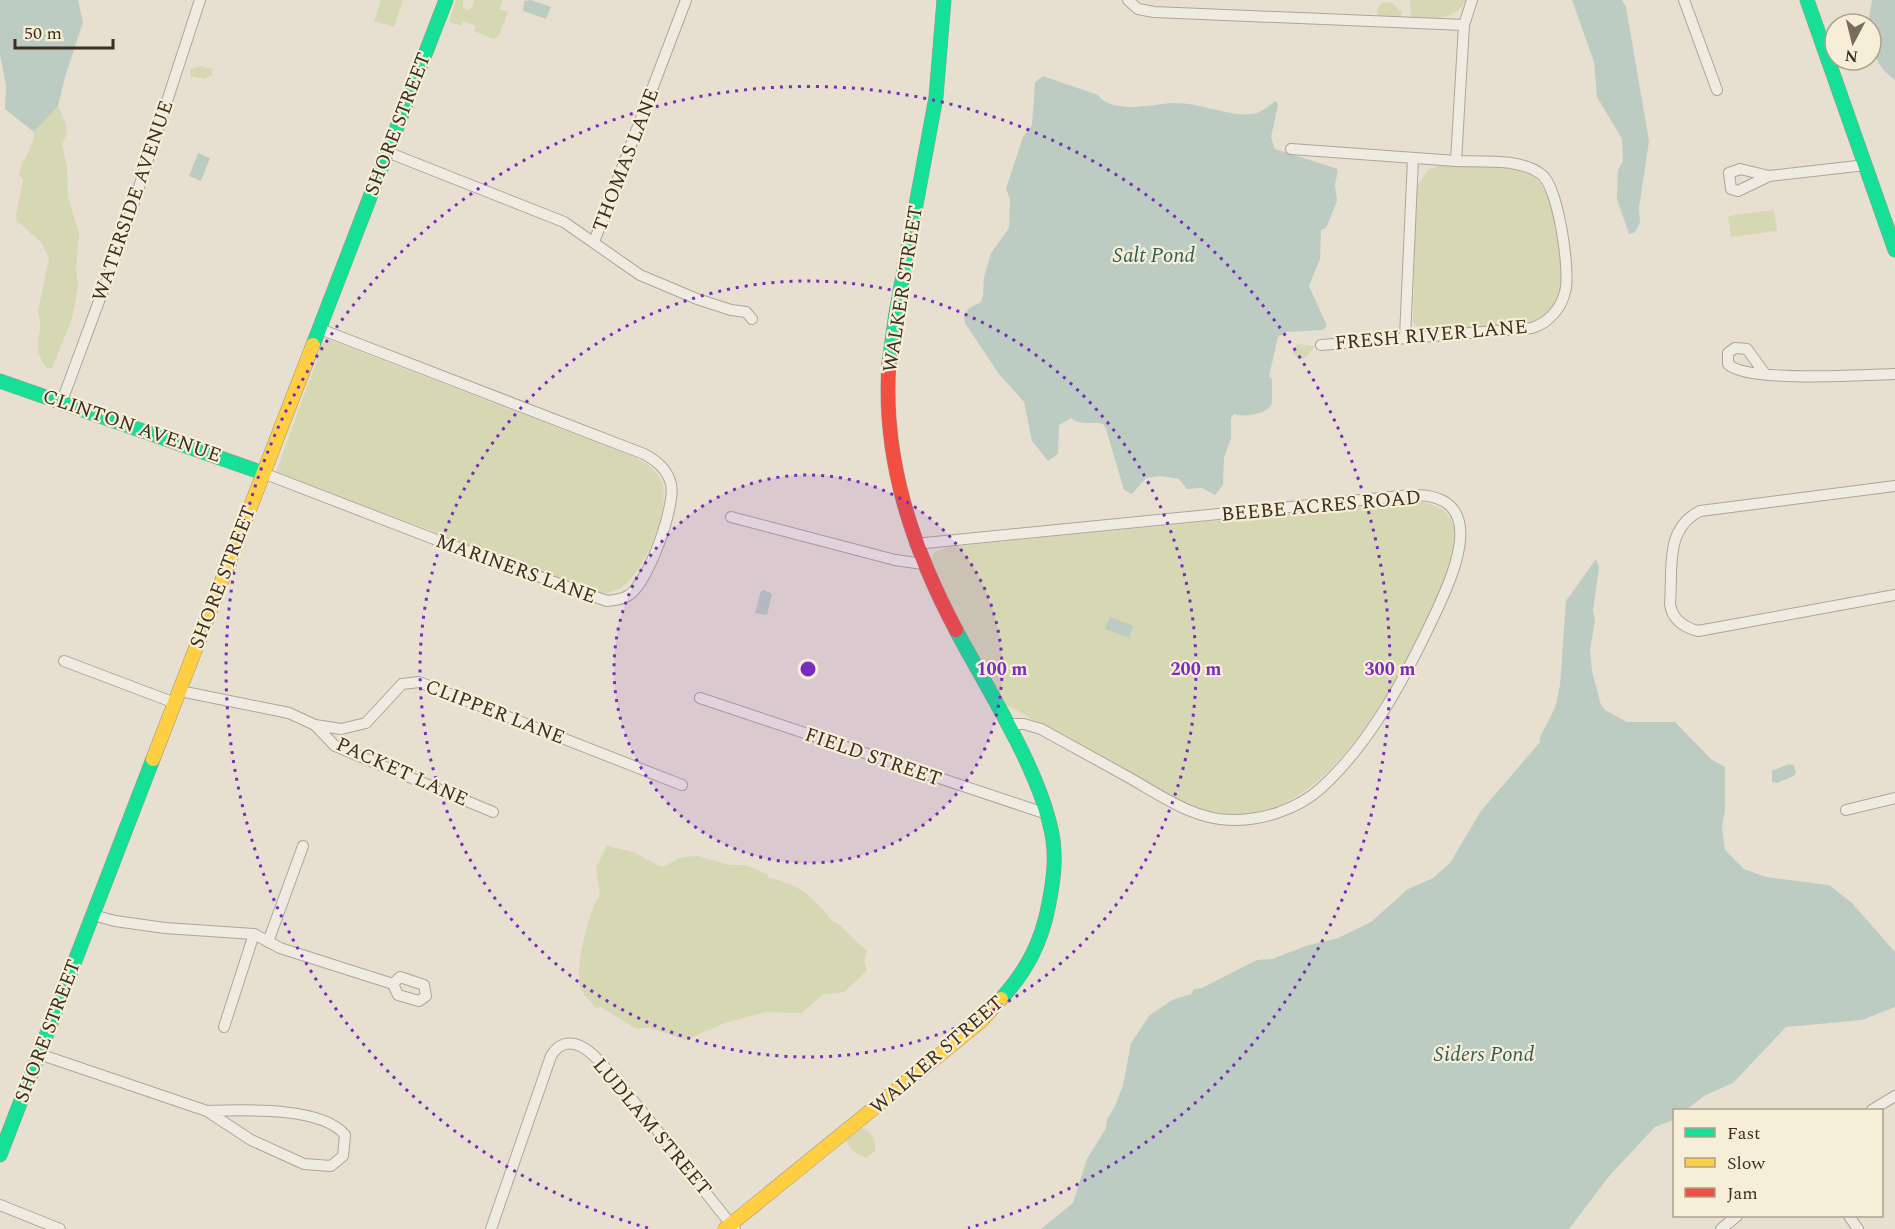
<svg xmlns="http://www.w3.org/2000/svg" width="1895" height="1229" viewBox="0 0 1895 1229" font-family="Spectral,serif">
	<rect width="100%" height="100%" fill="#e7e0d1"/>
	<g fill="#d6d7b3">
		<path d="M381,0H403L394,27L374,21Z"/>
		<path d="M456,0H463V8L468,10L472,7L474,0H503L499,9L508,12L499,35L494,39L474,31L476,26L463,21L461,26L449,22Z"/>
		<path d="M1410,0H1466C1455,22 1432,18 1411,17Z"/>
		<path d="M1384,2L1392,3L1402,12L1400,17L1377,16L1378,7Z"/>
		<path d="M201,66L212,69V75L204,79L190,76V69Z"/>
		<path d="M58,106L66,124L67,132L62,144L67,166L68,197L79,233L76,269L78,285L72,319L52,368H47C28,343 46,336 38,311L49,258L41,242L17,221L16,215L23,180L19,175C21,159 34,150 34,132Z"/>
		<path d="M1443,165C1467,167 1520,163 1537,179C1551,191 1564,261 1563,280C1561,296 1553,314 1537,321C1520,329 1451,330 1428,331H1421L1413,323L1416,187L1429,169Z"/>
		<path d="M1774,210L1777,231L1731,237L1728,216Z"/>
		<path d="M327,339L632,456C644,462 657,469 662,483C671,508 645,568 625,585C617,591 609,593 599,594L276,472L323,343Z"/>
		<path d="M1297,344L1315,346L1305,358L1299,360L1292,352Z"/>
		<path d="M1416,501C1435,504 1452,510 1455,532C1459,556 1443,583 1433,605C1402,672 1351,772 1281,805C1247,821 1213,815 1180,801L1003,703L997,697L929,563L935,552L948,547Z"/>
		<path d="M607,846L633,852L662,867L683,857L697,856L730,865H745L767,874L769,878C798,883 816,899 833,922L837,923L867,951L864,961L867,971L844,992L822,995L802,1013L766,1012L725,1023L685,1040L650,1028H635L601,1007L596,1008C591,1002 584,996 581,989C573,974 589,907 600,895L596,867Z"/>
		<path d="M862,1128C871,1130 877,1141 875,1151L867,1157C858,1157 848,1149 847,1140Z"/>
	</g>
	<g fill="#bcccc2">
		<path d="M0,0H78L83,22L65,77L58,106L34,132L5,109L6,85L0,55Z"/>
		<path d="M531,0L551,7L546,19L523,11L524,1Z"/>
		<path d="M1572,0H1622L1626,7L1649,141L1639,208L1640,223L1635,232L1629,234L1617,199L1618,170L1623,161L1622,139L1597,97L1594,62Z"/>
		<path d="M1872,0H1895V80C1875,66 1871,48 1871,24H1868Z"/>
		<path d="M1043,76L1098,95C1112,115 1153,104 1174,103C1197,102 1231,117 1252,114C1261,113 1268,106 1276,101L1278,105L1271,137L1275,149L1338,169L1335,185L1337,201L1326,228L1321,230L1320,259L1309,286L1327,326L1323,330L1286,332L1278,337L1269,376L1272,379V404C1267,414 1244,418 1234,414L1231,418V438L1224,458L1223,485L1215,495L1202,488L1187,489L1179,479L1161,476L1146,478L1132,494L1124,490L1106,429L1103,424C1092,420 1081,427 1071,418L1059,425L1058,454L1048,461L1032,441L1024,402L999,374L965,323L964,317L969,308L981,302L983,296L984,277L991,253L1009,228L1010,199L1006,189L1023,137L1032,125L1035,82Z"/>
		<path d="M198,153L210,158L201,181L189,176Z"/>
		<path d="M1596,559L1599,567L1593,611L1595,621L1590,649L1592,671L1601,705L1605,710L1627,722H1675L1712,760L1725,767V810L1722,827L1725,850L1744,869L1766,877L1829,885L1852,903L1895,952V1007L1862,1020L1786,1027L1733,1083L1704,1096L1686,1110H1674L1673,1120L1655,1127L1610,1175L1569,1229H1041L1073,1203L1087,1159L1106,1128L1107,1119L1115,1106L1123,1085L1131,1043L1150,1015L1172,1000L1191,994L1194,989L1202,988L1257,960L1272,959L1306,946L1338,938L1371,922L1408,889L1433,878L1450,863L1481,811L1540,742V737L1555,708L1560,685L1566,601Z"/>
		<path d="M764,590L772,594L767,615L755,613L761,591Z"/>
		<path d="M1110,617L1133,626L1129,638L1105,629Z"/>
		<path d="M1789,764L1794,765L1796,772L1794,776L1777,783L1772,782V771Z"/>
	</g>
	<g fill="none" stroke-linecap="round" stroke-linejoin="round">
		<defs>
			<g id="street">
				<path d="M1128,0L1138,9L1154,12L1464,25L1472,0"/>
				<path d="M1684,0L1717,90"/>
				<path d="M1291,149L1456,161"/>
				<path d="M387,152L564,222L640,275L697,299L731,310L746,312L752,319"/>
				<path d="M1769,176L1738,191L1731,189L1729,173L1740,169L1769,176L1866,165"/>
				<path d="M594,242L686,0"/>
				<path d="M1405,337L1413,158"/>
				<path d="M1321,345L1532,328C1548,323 1561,309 1565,292C1571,273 1558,185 1541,174C1520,158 1481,162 1456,161L1464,25"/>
				<path d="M1765,374L1747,349L1735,348L1728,353V364C1746,383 1865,375 1895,374"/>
				<path d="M62,401L122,239L200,0"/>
				<path d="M263,473L434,539L607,601C614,600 622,600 629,595C648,583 676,506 671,484C667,469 657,461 644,454L320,329"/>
				<path d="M1895,486L1700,511C1664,529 1673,569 1670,604C1672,619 1683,627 1698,631L1895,595"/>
				<path d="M731,517L895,560L923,564"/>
				<path d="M915,544L1411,495C1490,493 1455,571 1436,612C1407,674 1372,742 1320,789C1296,810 1263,820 1232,820C1194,820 1160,795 1128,777C1099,761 1070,745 1041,729L1024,724H1006"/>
				<path d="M64,661L175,703"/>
				<path d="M180,691L289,713L315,725L341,729L366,723L402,684L419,682L682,785"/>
				<path d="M700,698L1047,814"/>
				<path d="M315,725L335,746L493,812"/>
				<path d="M1846,810L1895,798"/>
				<path d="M93,915L115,921L165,928L254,934L280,948L393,984"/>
				<path d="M268,942L303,846"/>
				<path d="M400,977L424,985L426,996L419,1001L398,995L393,984Z"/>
				<path d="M224,1027L254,934"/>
				<path d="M39,1054L207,1111L251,1140L304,1164L331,1166L343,1156L345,1135C322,1106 241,1110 207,1111"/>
				<path d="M1872,1110L1895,1096"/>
				<path d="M0,1205L60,1229"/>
				<path d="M1849,1216L1858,1229"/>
				<path d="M491,1229L551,1056C558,1044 569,1040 582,1047C596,1054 607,1071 617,1082C659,1129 695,1181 735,1229"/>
				<path d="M1721,1229L1737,1216"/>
			</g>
			<g id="fast">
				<path d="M1807,0L1895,250"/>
				<path d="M313,345L446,0"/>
				<path d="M889,363L896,313L936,97L944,0"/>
				<path d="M0,381L263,473"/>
				<path d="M956,630C987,689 1043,774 1053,840C1056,862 1053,882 1049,903C1042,942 1027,970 1001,999"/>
				<path d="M0,1155L153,759"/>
			</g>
			<g id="slow">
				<path d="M153,759L313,345"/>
				<path d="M725,1229L980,1022L1001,999"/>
			</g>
			<path id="jam" d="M889,363C882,458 912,547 956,630"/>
		</defs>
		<use href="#street" stroke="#ada599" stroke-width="12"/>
		<use href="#fast" stroke="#9c958a" stroke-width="15"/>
		<use href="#slow" stroke="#9c958a" stroke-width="15"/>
		<use href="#jam" stroke="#9c958a" stroke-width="15"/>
		<use href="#street" stroke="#efebe3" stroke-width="10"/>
		<use href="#fast" stroke="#16e098" stroke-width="14"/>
		<use href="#slow" stroke="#ffcf43" stroke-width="14"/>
		<use href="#jam" stroke="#f24e42" stroke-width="14"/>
	</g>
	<circle cx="808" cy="669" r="194" fill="#7b2cbf" fill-opacity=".12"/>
	<g fill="none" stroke="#7b2cbf" stroke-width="3" stroke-dasharray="3 6">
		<circle cx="808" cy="669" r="194"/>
		<circle cx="808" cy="669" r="388"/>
		<path d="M648 1228A582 582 0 1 1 968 1228"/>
	</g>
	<g text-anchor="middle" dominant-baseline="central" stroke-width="4.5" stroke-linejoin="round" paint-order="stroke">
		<g font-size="20" fill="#3d2e20" stroke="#f7eed8">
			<text transform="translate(398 124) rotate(-69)">SHORE STREET</text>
			<text transform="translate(626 160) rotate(-69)">THOMAS LANE</text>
			<text transform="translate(133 201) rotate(-71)">WATERSIDE AVENUE</text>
			<text transform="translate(903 289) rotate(-81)">WALKER STREET</text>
			<text transform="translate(1431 335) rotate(-5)">FRESH RIVER LANE</text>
			<text transform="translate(132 426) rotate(19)">CLINTON AVENUE</text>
			<text transform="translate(1321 506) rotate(-5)">BEEBE ACRES ROAD</text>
			<text transform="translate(516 569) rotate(20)">MARINERS LANE</text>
			<text transform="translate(223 577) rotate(-69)">SHORE STREET</text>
			<text transform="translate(495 712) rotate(21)">CLIPPER LANE</text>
			<text transform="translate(873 757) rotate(19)">FIELD STREET</text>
			<text transform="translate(402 772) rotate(24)">PACKET LANE</text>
			<text transform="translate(48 1031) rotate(-69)">SHORE STREET</text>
			<text transform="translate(937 1055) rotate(-41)">WALKER STREET</text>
			<text transform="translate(652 1127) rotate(50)">LUDLAM STREET</text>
		</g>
		<g font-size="21" font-style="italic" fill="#2f5d5a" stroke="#f7eed8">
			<text x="1154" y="256">Salt Pond</text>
			<text x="1484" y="1055">Siders Pond</text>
		</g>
	</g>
	<circle cx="808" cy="669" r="9" fill="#7b2cbf" stroke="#f7eed8" stroke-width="3"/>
	<g font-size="18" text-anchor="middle" font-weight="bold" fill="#7b2cbf" stroke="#f7eed8" stroke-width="4.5" stroke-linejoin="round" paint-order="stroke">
		<text x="1002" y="675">100 m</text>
		<text x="1196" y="675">200 m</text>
		<text x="1390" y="675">300 m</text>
	</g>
	<rect x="1673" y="1109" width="210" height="108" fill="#f7eed8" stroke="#ada18e" stroke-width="1.5"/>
	<rect x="1685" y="1128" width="30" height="9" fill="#16e098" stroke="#ada18e" stroke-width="1.5"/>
	<text x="1727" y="1139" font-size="18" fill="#3d2e20">Fast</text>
	<rect x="1685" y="1158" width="30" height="9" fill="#ffcf43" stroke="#ada18e" stroke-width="1.5"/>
	<text x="1727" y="1169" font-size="18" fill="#3d2e20">Slow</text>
	<rect x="1685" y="1188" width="30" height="9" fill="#f24e42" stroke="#ada18e" stroke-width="1.5"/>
	<text x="1727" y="1199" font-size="18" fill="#3d2e20">Jam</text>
	<g transform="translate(1853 42) rotate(187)"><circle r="28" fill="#f7eed8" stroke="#ada18e" stroke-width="1.5"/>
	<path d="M0-4.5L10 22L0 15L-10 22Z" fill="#786c5e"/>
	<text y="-9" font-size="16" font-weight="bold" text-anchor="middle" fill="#3d2e20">N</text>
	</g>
	<path d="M15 39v9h98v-9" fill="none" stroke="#3d2e20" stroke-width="3"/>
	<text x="24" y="39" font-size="18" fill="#3d2e20" stroke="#f7eed8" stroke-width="4.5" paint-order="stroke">50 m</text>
</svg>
